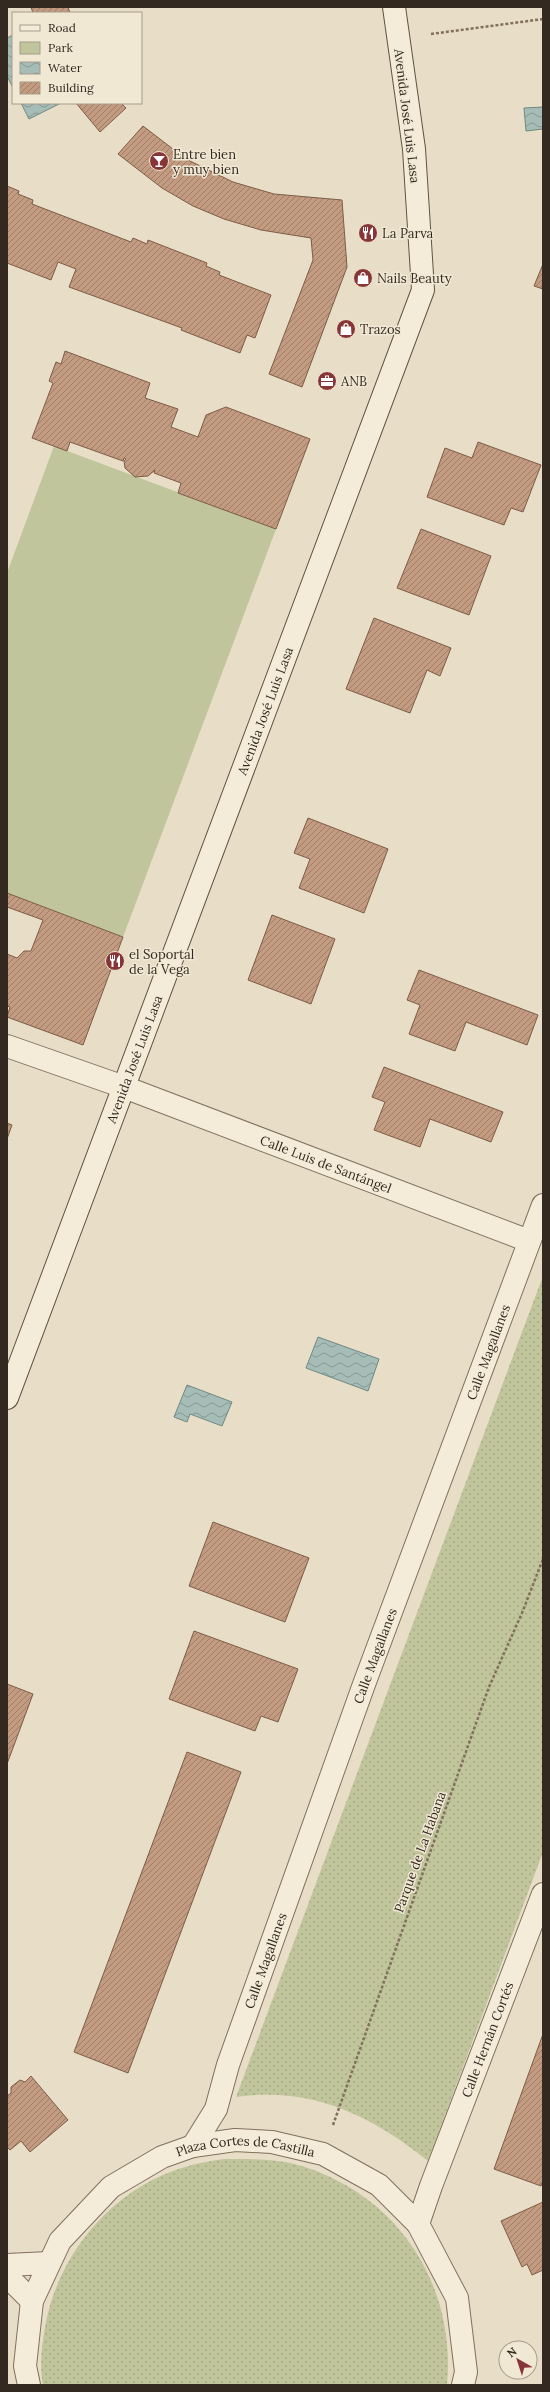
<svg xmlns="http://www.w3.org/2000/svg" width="550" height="2392" viewBox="0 0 550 2392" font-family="Lora,serif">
	<defs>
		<pattern id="garden-dots" width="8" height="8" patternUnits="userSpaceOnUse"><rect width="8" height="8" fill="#c0c59b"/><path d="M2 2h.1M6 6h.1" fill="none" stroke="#a5a985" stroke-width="1.8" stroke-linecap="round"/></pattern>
		<pattern id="water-waves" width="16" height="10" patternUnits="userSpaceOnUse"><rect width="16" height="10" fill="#a6bcb6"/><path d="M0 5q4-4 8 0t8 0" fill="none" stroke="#889994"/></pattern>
		<pattern id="building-hatch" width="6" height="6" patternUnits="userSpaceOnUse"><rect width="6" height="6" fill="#c29b80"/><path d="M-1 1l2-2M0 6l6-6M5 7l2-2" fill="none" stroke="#9e7e68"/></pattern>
	</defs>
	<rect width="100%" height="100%" fill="#e8ddc6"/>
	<path fill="#c0c59b" d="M54,446L276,529L123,937L7,893V573Z"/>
	<g fill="url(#garden-dots)">
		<path d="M543,1276V1852L428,2161C371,2115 311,2086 236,2097Z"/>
		<path d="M224,2159C251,2159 279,2158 305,2167C400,2198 456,2286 447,2385H43C39,2365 42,2342 46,2322C60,2251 115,2187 185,2167C198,2163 211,2161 224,2159Z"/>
	</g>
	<g fill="url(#water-waves)" stroke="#6f8982">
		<path d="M13,35V88L7,76V38Z"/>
		<path d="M21,103H61L29,119Z"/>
		<path d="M543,107V129L526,131L524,108Z"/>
		<path d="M318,1337L379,1359L368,1391L306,1368Z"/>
		<path d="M187,1385L232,1402L222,1426L190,1414L187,1422L174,1417Z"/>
	</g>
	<g fill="url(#building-hatch)" stroke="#7d5c47">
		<path d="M31,7H68L70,13H33Z"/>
		<path d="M76,103H121L126,108L100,132Z"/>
		<path d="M143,126L186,159L233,182L274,194L342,200L347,267L302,387L269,374L313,260L311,238L261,230L224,219L193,206L162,188L118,154Z"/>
		<path d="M7,186L19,191L18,194L33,200L32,204L131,242L133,238L147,244L148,240L207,263L206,266L220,272L219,275L271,295L255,338L247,335L240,353L181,330L182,328L69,287L76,269L58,262L51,280L7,263Z"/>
		<path d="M543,264V289L534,286Z"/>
		<path d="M65,351L150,383L145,398L178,409L171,427L198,437L206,415L226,407L310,439L276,529L178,493L181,483L154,473L155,470L148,476L135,477L125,468L124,461L126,459L124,458L123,461L70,442L67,451L32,438L53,383L49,381L56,362L61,364Z"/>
		<path d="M478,442L541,465L523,512L511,508L504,525L427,497L445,448L472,458Z"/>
		<path d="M421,529L491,556L469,615L397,588Z"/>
		<path d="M374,618L451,648L440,676L427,670L410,713L346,689Z"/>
		<path d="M308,818L388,849L364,913L299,888L310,859L294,853Z"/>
		<path d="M7,893L123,937L83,1045L7,1017L10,1007L7,1006V954L17,958L24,951H31L43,920L7,907Z"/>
		<path d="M272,915L335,939L311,1004L248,980Z"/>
		<path d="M419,970L538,1015L527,1045L466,1022L455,1051L409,1034L420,1005L407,1000Z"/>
		<path d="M384,1067L503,1112L491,1142L430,1119L420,1147L374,1130L385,1102L372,1097Z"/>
		<path d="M7,1123L12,1125L7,1139Z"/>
		<path d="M213,1522L309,1558L285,1622L189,1586Z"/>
		<path d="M194,1631L298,1669L278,1722L261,1716L255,1731L169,1699Z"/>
		<path d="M7,1684L33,1694L7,1764Z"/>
		<path d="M187,1752L241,1772L128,2073L74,2052Z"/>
		<path d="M543,2034V2181L541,2186L494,2169Z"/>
		<path d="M31,2076L68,2120L30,2152L21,2141L10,2150L7,2147V2096L11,2093V2087L20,2080L25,2082Z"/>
		<path d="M543,2202V2270L532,2275L527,2264L522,2267L501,2221Z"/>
	</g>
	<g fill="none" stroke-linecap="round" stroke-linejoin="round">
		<defs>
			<g id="street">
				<path id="s1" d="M7,1046L124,1087L529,1241"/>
				<path id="s2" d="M193,2146L216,2109L228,2065L363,1687L543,1205"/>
				<path id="s3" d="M418,2224L431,2186L543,1894"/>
				<path d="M7,2265L49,2263"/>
				<path d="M7,2276L32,2301"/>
				<path id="s4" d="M29,2385L25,2366L32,2301L60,2241L111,2187L162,2157L193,2146L235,2140L272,2142L323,2154L379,2185L418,2224L457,2298L466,2372L463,2385"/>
			</g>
			<g id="secondary">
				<path id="s5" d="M7,1398L423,290L414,149L394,7"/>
			</g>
		</defs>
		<use href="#street" stroke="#81705e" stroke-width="24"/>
		<use href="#secondary" stroke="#635241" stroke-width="24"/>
		<g stroke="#81705e" stroke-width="2.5" stroke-dasharray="3 2" stroke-linecap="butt">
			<path d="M431,34L543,19"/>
			<path d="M333,2125L489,1687L522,1613L543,1559"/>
		</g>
		<use href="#street" stroke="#f4ebd8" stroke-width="22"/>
		<use href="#secondary" stroke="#f4ebd8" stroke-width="22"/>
	</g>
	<defs>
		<symbol id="bar-disc" viewBox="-11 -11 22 22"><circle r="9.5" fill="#883537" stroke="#f1e8d4"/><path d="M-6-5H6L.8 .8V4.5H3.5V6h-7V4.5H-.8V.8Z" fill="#fff"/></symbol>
		<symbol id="restaurant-disc" viewBox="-11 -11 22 22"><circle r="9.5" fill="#883537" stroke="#f1e8d4"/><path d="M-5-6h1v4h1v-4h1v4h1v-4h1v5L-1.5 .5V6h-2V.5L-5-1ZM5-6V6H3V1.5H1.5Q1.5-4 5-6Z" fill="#fff"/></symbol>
		<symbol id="shop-disc" viewBox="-11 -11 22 22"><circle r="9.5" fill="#883537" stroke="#f1e8d4"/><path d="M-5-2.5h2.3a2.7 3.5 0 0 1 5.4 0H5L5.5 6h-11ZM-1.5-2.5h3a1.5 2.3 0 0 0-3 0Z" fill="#fff"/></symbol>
		<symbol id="office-disc" viewBox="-11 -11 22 22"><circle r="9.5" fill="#883537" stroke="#f1e8d4"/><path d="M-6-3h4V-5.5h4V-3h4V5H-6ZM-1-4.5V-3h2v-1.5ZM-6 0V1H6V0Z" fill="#fff"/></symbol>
	</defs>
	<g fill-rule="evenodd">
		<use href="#bar-disc" x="148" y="150" width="22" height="22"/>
		<use href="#restaurant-disc" x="357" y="222" width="22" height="22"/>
		<use href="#shop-disc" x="352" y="267" width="22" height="22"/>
		<use href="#shop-disc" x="335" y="318" width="22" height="22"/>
		<use href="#office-disc" x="316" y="370" width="22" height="22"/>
		<use href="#restaurant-disc" x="104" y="950" width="22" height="22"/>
	</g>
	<g text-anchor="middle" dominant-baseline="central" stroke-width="3" stroke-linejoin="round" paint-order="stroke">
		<g font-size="13" fill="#332920" stroke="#f1e8d4">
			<text transform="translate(407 116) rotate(83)">Avenida José Luis Lasa</text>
			<text stroke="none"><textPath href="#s5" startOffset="734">Avenida José Luis Lasa</textPath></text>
			<text stroke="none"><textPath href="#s5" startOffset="362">Avenida José Luis Lasa</textPath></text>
			<text stroke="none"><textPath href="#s1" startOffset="340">Calle Luis de Santángel</textPath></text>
			<text stroke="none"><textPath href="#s2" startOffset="848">Calle Magallanes</textPath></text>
			<text stroke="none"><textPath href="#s2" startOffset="524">Calle Magallanes</textPath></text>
			<text transform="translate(420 1852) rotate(-70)">Parque de La Habana</text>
			<text stroke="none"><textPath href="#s2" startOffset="200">Calle Magallanes</textPath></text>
			<text stroke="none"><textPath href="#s3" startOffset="197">Calle Hernán Cortés</textPath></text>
			<text stroke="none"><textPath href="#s4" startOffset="370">Plaza Cortes de Castilla</textPath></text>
		</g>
		<g font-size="13" fill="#332920" stroke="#f1e8d4" text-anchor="start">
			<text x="173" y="154">Entre bien<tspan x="173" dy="15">y muy bien</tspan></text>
			<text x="382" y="233">La Parva</text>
			<text x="377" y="278">Nails Beauty</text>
			<text x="360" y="329">Trazos</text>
			<text x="341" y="381">ANB</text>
			<text x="129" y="954">el Soportal<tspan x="129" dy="15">de la Vega</tspan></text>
		</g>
	</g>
	<rect width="550" height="2392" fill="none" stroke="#332920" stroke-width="16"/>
	<rect x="12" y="12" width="130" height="92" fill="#f1e8d4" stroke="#a59c8c"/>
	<rect x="20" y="25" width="20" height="6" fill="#f4ebd8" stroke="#a59c8c"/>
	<text x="48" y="32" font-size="12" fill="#332920">Road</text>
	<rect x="20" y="42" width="20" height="12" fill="#c0c59b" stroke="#a59c8c"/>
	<text x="48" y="52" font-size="12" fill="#332920">Park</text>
	<rect x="20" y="62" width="20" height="12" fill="url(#water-waves)" stroke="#a59c8c"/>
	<text x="48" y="72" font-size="12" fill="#332920">Water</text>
	<rect x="20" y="82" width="20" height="12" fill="url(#building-hatch)" stroke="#a59c8c"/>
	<text x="48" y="92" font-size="12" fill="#332920">Building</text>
	<g transform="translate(518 2360) rotate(321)"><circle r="19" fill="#f1e8d4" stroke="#a59c8c"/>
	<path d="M0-3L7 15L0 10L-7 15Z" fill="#883537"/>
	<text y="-6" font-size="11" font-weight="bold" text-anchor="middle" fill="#332920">N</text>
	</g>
</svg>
